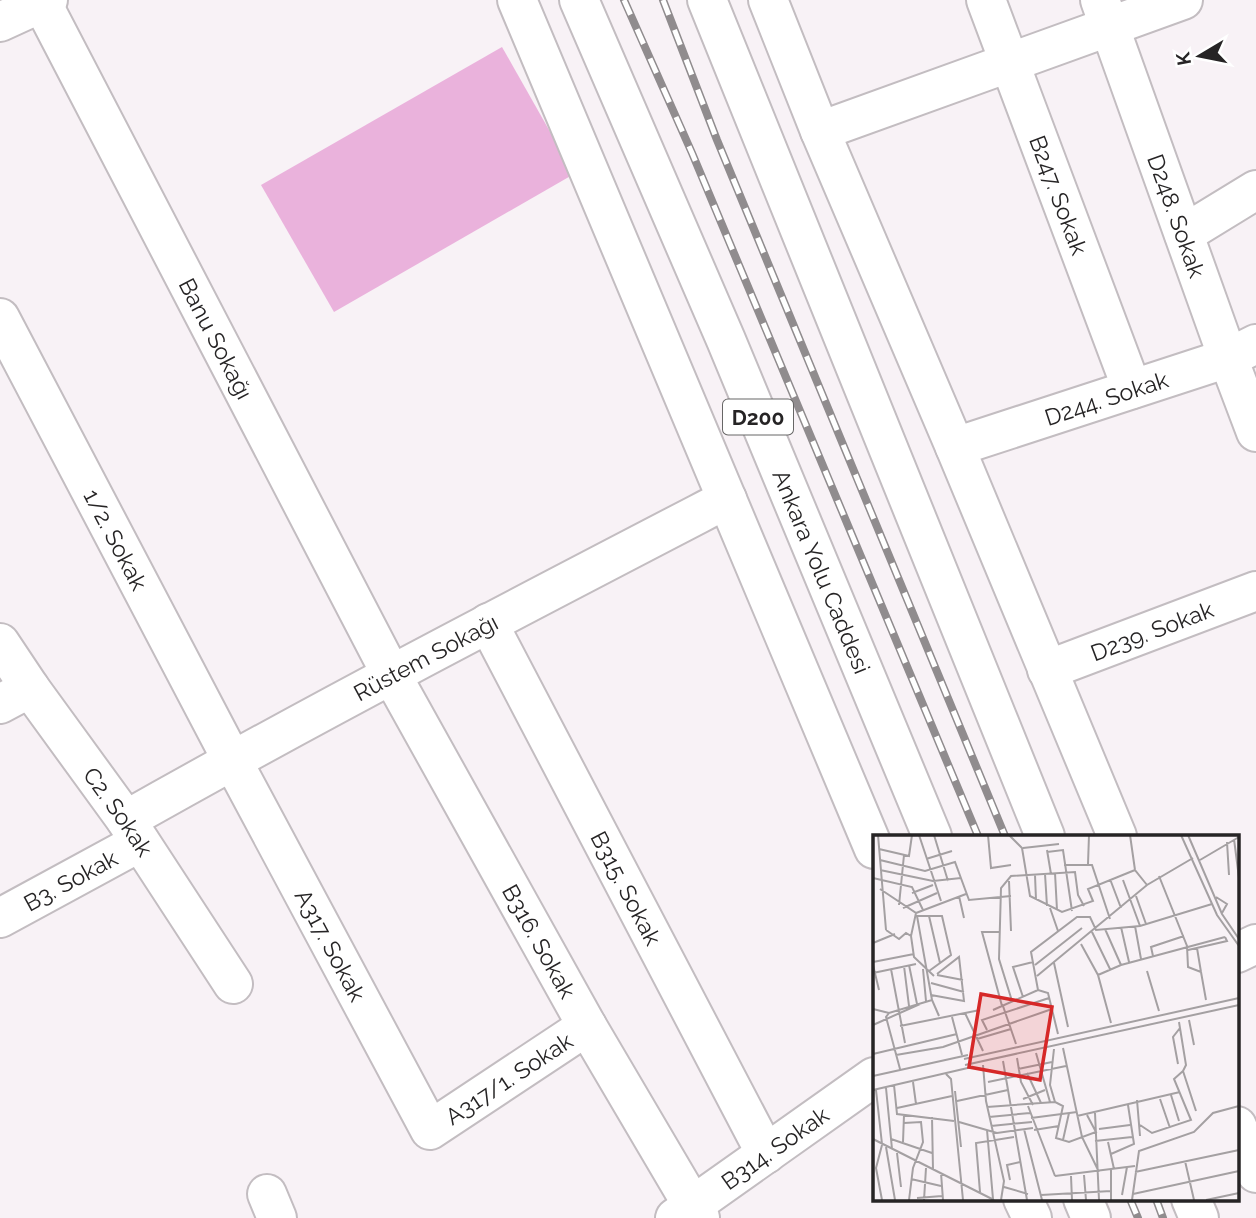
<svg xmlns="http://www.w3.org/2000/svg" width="1256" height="1218" viewBox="0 0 1256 1218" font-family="Raleway,sans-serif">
	<rect width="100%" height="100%" fill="#f8f2f6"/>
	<path fill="#eab2dc" d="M502,47L574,174L334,312L261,185Z"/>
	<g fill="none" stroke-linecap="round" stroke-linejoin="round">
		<defs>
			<g id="minor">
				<path id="s1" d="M986,0L1132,389"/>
				<path id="s2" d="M1100,0L1228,358L1256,432"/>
				<path id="s3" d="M42,3L391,674L587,1026L700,1218"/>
				<path d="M0,22L48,0"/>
				<path d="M820,131L1183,0"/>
				<path d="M1184,234L1256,190"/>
				<path id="s4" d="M0,318L232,760L430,1130L587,1026"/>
				<path id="s5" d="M955,447L1228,358L1256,344"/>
				<path id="s6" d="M488,623L766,1154"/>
				<path id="s7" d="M0,643L30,688L126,820L233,984"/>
				<path id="s8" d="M1047,670L1256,591"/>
				<path d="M0,704L30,688"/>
				<path id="s9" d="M126,820C324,708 525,604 727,499"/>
				<path id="s10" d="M0,918L140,842"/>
				<path d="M1237,953L1256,944"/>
				<path d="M267,1194L277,1218"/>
				<path id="s11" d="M675,1218L874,1077"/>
			</g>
			<g id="trunk">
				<path d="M517,0L874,849"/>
				<path id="s12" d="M579,0L726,340L932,836"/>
				<path d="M707,0L1045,836"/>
				<path d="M768,0L820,131L955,447L1117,836"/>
				<path d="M1237,1126L1256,1173"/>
				<path d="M1023,1199L1032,1218"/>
				<path d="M1083,1199L1091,1218"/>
				<path d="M1191,1199L1199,1218"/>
			</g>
		</defs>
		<use href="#minor" stroke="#c3bdc1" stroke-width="42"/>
		<use href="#trunk" stroke="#c3bdc1" stroke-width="42"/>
		<use href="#minor" stroke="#fff" stroke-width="38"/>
		<use href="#trunk" stroke="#fff" stroke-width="38"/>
		<defs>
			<g id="rail">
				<path d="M624,0L692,153L978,836"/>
				<path d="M663,0L717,140L1005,836"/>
				<path d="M1130,1199L1138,1218"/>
				<path d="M1156,1199L1163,1218"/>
			</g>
		</defs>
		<use href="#rail" stroke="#908c8e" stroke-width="8"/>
		<use href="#rail" stroke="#fff" stroke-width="5" stroke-dasharray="16" stroke-linecap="butt"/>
	</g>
	<g text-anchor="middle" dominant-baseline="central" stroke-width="5" stroke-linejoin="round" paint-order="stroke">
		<rect fill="#fff" stroke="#676666" stroke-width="2" x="723" y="399.5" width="70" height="35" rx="5"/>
		<g font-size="21" font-weight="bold" fill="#262425">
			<text x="758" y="417">D200</text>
		</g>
		<g font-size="23" fill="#262425" stroke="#fff">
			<text stroke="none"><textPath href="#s1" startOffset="208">B247. Sokak</textPath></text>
			<text stroke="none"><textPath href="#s2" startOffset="229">D248. Sokak</textPath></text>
			<text stroke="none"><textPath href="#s3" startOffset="378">Banu Sokağı</textPath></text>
			<text stroke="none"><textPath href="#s5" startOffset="159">D244. Sokak</textPath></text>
			<text stroke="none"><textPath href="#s4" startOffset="250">1/2. Sokak</textPath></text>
			<text stroke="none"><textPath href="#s12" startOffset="621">Ankara Yolu Caddesi</textPath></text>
			<text stroke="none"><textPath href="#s8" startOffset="112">D239. Sokak</textPath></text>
			<text stroke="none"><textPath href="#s9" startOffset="341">Rüstem Sokağı</textPath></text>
			<text stroke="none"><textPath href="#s7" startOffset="206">C2. Sokak</textPath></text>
			<text stroke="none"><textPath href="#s10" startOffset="80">B3. Sokak</textPath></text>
			<text stroke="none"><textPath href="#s6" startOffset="299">B315. Sokak</textPath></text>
			<text stroke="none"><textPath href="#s3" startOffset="1062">B316. Sokak</textPath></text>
			<text stroke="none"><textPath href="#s4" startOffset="709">A317. Sokak</textPath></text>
			<text stroke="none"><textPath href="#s4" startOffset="1013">A317/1. Sokak</textPath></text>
			<text stroke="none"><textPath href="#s11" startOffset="122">B314. Sokak</textPath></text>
		</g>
	</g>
	<g transform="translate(873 835)">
		<rect width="366" height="366" fill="#f8f2f6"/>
		<path fill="none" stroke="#a4a0a2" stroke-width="2" d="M5,0L13,95M46,0L68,66M61,0L75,46M115,0L118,33L138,30M136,0L149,13L157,61L189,77L220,66L215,54L262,35M257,0L262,35L274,50M308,0L344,80L366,111M315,0L349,79L366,104M361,4L366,43M354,7L356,40M150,13L186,9M6,14L36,21L39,0M174,15L178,39M174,17L190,15L199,76M53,24L79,16M7,25L52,36L82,27L96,65L138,61M327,25L366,2M215,29L216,0M191,30H219L237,84M7,35L60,46L88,43M182,38L184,75M172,39L174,71M162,40L163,65M286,41L314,111L315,132L328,137L333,165M0,43L39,52L50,75M237,44L248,73M250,45L267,91M136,46L138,96M7,54L43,78L38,101L41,122L61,141M39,58L60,50M86,61L91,83M263,61L273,89M343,62L354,69L349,78M26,70L31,20M30,73L64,58M177,73L185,96M43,78L93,59M56,81L67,128M262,91L268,124M248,92L256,127M232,94L248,130M13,95L26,104L33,98L38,101M127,97H109L129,171M219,97L237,134M0,108L22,99M208,109L225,140L238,188M324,113L328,137M315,115L354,106L352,102M280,121L278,112L311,101M0,127L41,119M181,128L195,192M0,130L6,155M36,130L44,169M162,130L209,93M31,131L36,171M18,134L32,208M50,134L53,166M56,136L78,120L69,81H44L59,165L66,181M274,136L286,176M0,138L43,129M64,140L90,145M225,140L248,130L352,102M164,141L274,50L320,23M58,148L91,157M165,155L158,117L204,82H217L223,95L267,91L339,69M165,155L175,158L185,199M58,160L91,166L86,122L64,139M150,162L140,132L160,127M139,166L126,124L128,53L138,41L202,37L205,60L211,71M130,171L143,209M0,174L16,178L59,165M120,175L165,155M16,178L13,182L27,234M92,178L110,216M79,182L89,220M316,185L321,210M306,187L313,230L310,236M0,190L47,169M27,191L107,175M114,195L109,185L176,163M104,204L138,194M190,213L209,302L226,337M181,214L177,250L182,267L190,271L183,303L196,307L223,297L214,280M163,218L177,267M0,219L84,199M23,220L70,212L179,174M144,223L148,247L160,270M91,224L366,163M130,226L154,365M305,229L300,202L307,193M92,230L366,170M110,230L113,266L131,346L128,365M145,234L179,227M310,236L323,276M154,238L168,268M73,239L78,244L90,365M0,241L95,220M40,247L43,269M115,247L193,231M21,250L24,279L81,286M13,253L19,314M0,255L99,232M3,255L9,309M82,256L88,312M298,260L306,286M150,264L172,255M287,264L297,293M264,265L267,301M84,266L135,255M155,271L182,341M114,272L182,267M24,273L79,261M222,278L226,365M204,281L307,257M59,282L60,335M116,282L157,278M158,283L204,277M86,287L124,298L160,293M31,288L48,287L50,307L40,333L36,365M267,290L279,298L318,285L301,244L310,236M118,291L159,287M151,294L169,365M226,294L257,290M114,295L120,364M161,295L186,291M0,304L121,365M18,304L59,318M190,305L196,278M222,306L259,302M30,307L31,280M235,307L241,334M9,310L3,333L9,365M13,312L22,365M24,318L28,352M238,319L261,309L255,270M312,326L321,365M238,335V365M262,337L366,315M68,338L70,365M211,340L213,365M182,341L262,331M198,341L199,365M38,344L68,351M137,345L134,330L147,327M131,352L155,359M107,357L103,308L141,302M260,359L366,336M168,360L238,356M249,360L254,332M44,363L69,361M51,365L53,333M259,365L266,316L321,297L340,278L366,271M333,365L366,358"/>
		<path fill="#d62828" fill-opacity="0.15" stroke="#d62828" stroke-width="3.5" d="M108,159L179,172L167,245L96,232Z"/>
		<rect width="366" height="366" fill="none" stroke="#262425" stroke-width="3.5"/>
	</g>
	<g transform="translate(1200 56) rotate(260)" stroke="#ffffff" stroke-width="5" paint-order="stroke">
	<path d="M0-5L12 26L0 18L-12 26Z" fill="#262425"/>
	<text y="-10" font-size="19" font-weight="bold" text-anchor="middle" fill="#262425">K</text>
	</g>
</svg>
